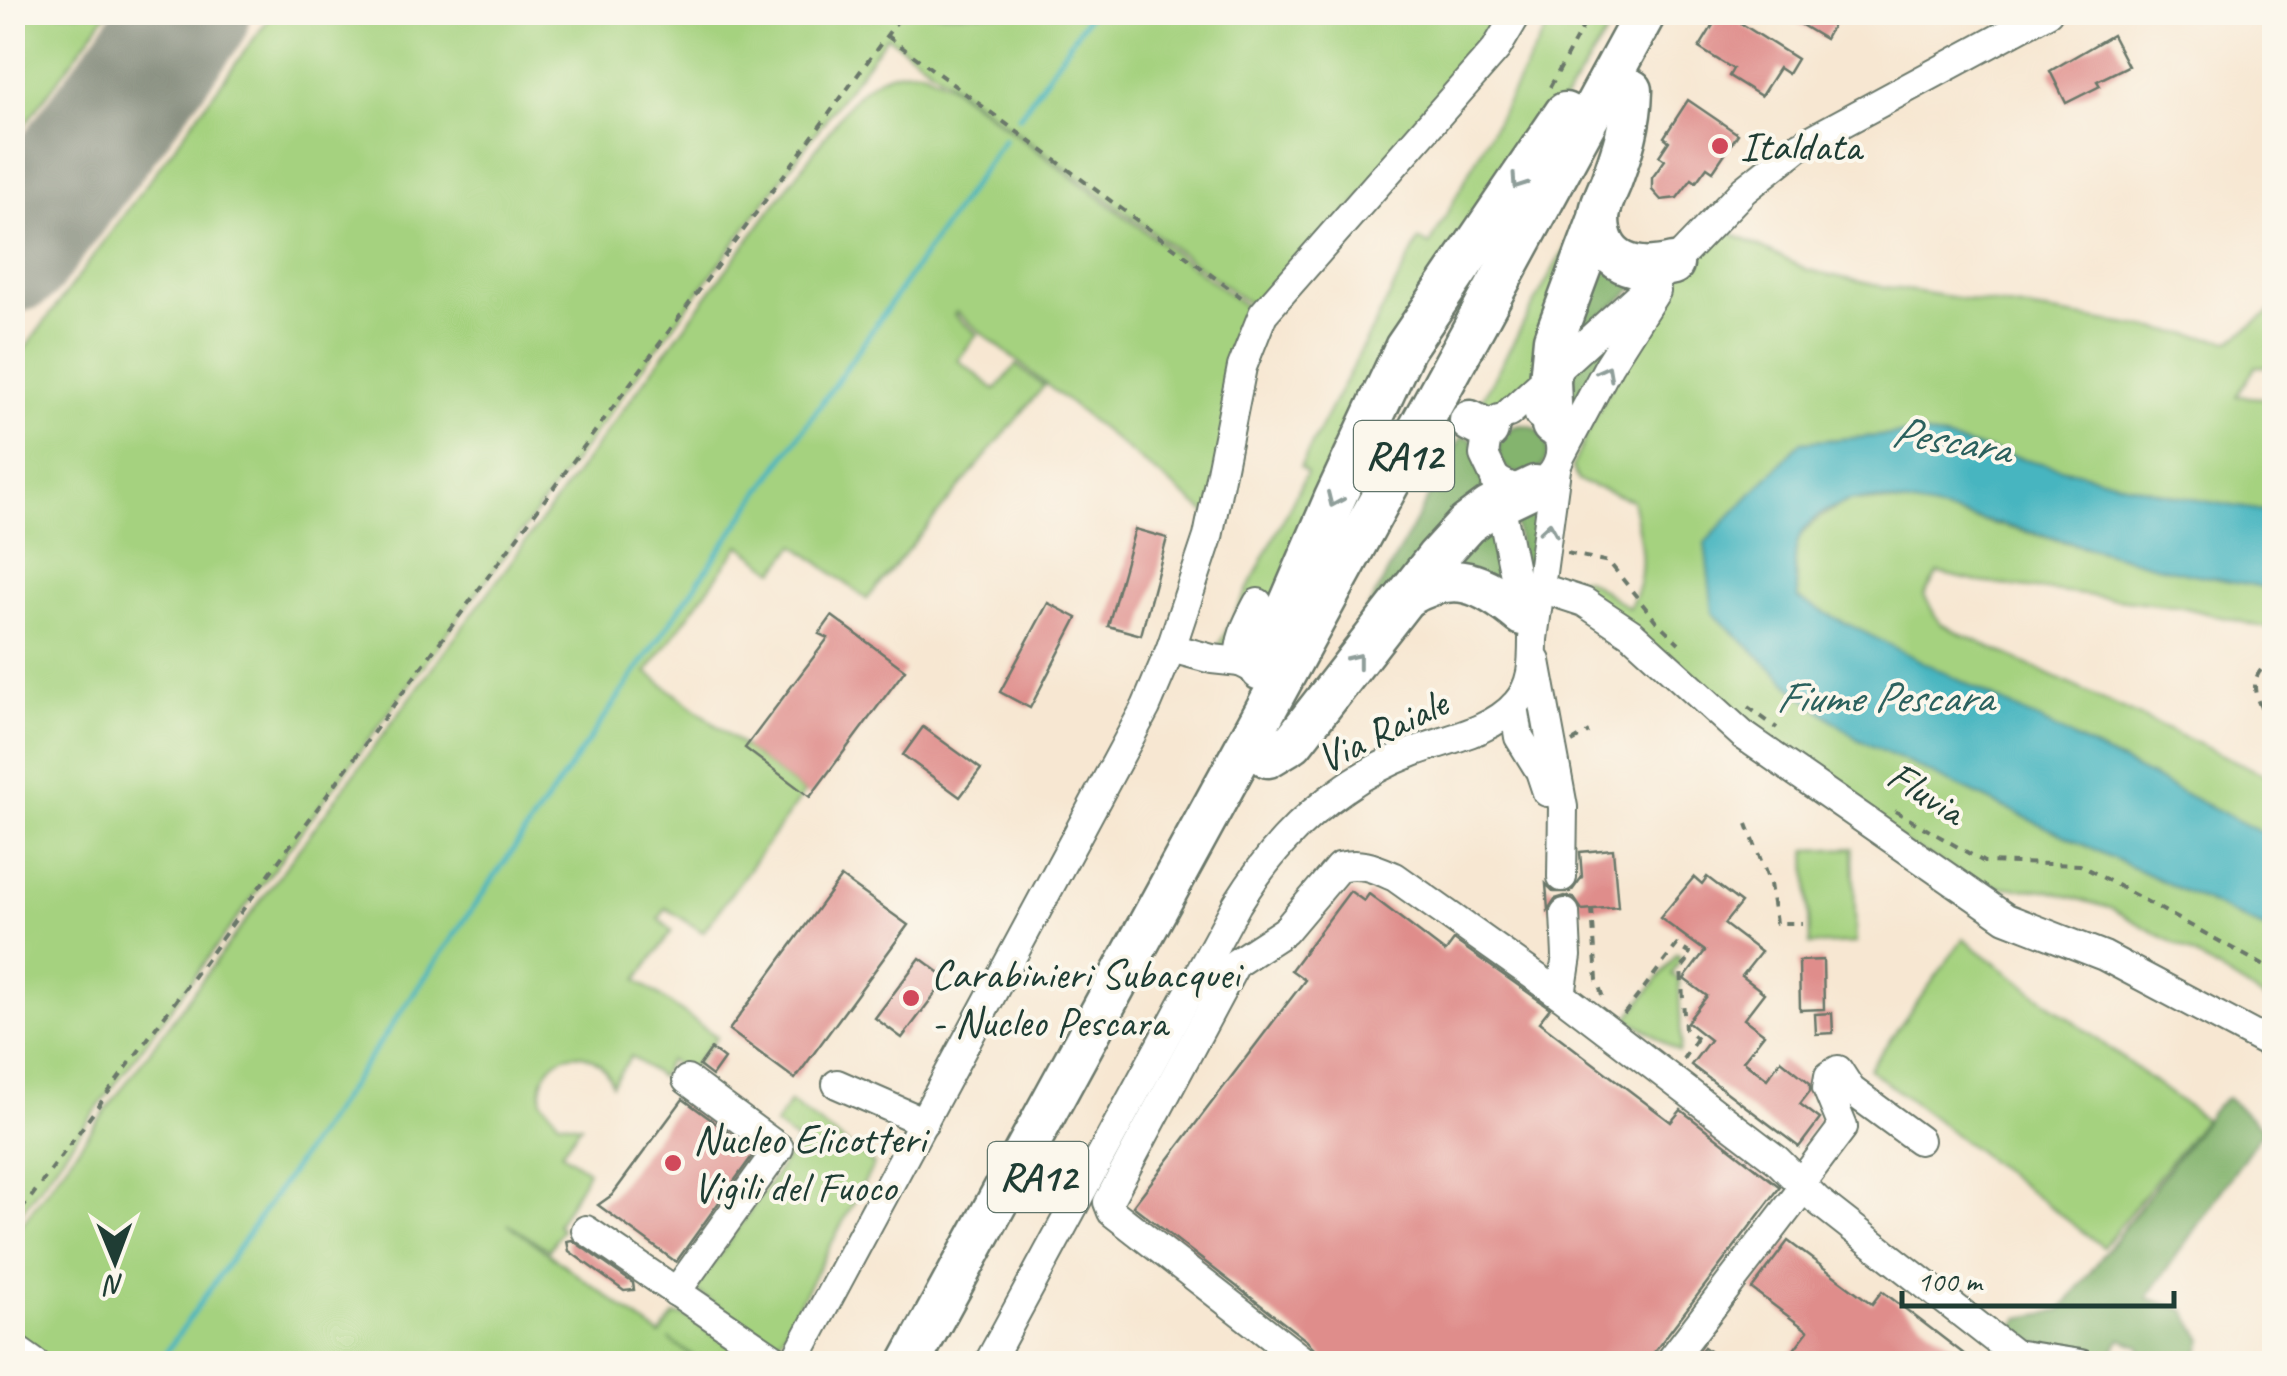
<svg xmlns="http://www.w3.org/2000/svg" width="2287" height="1376" viewBox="0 0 2287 1376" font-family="Caveat,sans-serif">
	<rect width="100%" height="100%" fill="#fbf7ec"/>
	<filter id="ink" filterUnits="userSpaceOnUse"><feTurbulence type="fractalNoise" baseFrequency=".01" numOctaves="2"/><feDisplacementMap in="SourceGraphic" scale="20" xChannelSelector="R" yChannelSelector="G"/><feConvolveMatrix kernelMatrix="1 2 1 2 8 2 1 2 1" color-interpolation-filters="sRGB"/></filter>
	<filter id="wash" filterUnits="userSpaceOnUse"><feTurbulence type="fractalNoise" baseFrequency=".0048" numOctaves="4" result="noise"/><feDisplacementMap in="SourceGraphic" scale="40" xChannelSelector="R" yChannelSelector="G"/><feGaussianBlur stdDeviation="2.25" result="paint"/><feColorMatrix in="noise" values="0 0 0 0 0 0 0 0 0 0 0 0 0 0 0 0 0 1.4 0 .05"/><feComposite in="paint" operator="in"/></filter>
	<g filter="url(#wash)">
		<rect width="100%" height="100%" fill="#f7e7d2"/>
		<g fill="#a5d27f" stroke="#62885a" stroke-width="2.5">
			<path d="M13,12L107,13L13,141L12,13Z"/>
			<path d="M273,13H1518L1263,314L887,36L13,1223V365Z"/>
			<path d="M1555,13H1620L1569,92L1419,304L1260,651H1216L1307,473L1300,467L1419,240L1430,245Z"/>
			<path d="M921,70L948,84L1254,313L1210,516L956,312L954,315L977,334L958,360L996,390L1016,365L1044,386L867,599L795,545L775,571L740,545L647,672L804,793L703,932L666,908L659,919L672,931L637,980L717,1037L688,1073L669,1060L660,1077L631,1056L612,1084C595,1036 535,1050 542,1101L559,1121L581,1125L561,1152L588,1171L557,1225L562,1229L549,1250L508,1224L660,1335L675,1315L685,1316L759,1363H703L669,1339L700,1363L52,1364L13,1337V1236L848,105C870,80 887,69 921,70Z"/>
			<path d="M1604,177L1543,367L1493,412L1476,410Z"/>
			<path d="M1718,227L1808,270L1874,285L2231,341L2274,309V368L2256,366L2237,396L2274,399V513L2174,496L1919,433L1801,442L1705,544L1857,739L2274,933V1005L2183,948L2110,908L2046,890L1983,886L1908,845L1567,585L1570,578L1586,579L1629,608C1650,574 1640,537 1632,500L1578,481L1572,467C1613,374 1652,305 1718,227Z"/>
			<path d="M1849,500L1915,504L2167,568L2274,589V630L2182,607L1979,582L1938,573L1924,595L1940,624L2274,779V839L1798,599C1791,532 1792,534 1849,500Z"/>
			<path d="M1853,848L1856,943L1810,945L1807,850Z"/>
			<path d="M1963,939L2204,1119L2103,1247L1869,1069Z"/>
			<path d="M1677,954L1681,958L1672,974L1679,980L1681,1044L1679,1052L1628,1018Z"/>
			<path d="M790,1102L874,1164L776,1347L695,1290L798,1142L775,1125Z"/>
		</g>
		<g fill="#84b46e" stroke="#527851" stroke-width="2.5">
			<path d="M1598,242L1647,277L1559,354Z"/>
			<path d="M1637,305L1567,437L1561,375Z"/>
			<circle cx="1523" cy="450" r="25"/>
			<path d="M1462,436L1473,439L1487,498L1343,654Z"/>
			<path d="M1548,493L1529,609L1513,508Z"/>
			<path d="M1493,514L1512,596L1460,576L1454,546Z"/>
			<path d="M2227,1098L2264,1129L2147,1298L2185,1310L2203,1340L2196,1363H2144L2140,1346L2121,1339L2107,1359L2029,1341L2012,1329L2019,1318L2061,1311L2212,1111Z"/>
		</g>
		<path fill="#46b5c0" stroke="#32797a" stroke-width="2.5" d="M1919,433L2174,496L2274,513V589C2237,582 2198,576 2161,567C2107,554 1886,486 1846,502C1791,523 1791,548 1798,599L2274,839V933L1857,739L1796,691L1713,613L1705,543L1801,442Z"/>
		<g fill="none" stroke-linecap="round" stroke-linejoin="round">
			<g stroke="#46b5c0" stroke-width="5">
				<path d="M1019,117L1091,12"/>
				<path d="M158,1364L1004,139"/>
			</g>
			<path stroke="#8b9283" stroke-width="50" d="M12,229L45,207"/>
			<path stroke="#8b9283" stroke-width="122" d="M12,252L189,12"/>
		</g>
		<g id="blocks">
			<g fill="#df8d8b">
				<path d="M1721,12H1749L1742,24L1797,59L1788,74L1779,68L1761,96L1729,76L1733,69L1699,48Z"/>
				<path d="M1780,12H1840L1825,39Z"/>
				<path d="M2112,35L2128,66L2097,81L2100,86L2066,103L2050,71Z"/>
				<path d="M1688,100L1738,134L1713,171L1707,167L1696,182L1692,179L1677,198L1661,200L1652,190V178L1665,160L1659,156L1669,141L1664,137Z"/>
				<path d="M1135,529L1167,538L1141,635L1108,626Z"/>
				<path d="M1048,603L1077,618L1030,708L1000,692Z"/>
				<path d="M832,616L905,670L810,797L745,748L828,638L819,634Z"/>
				<path d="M923,727L981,769L960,797L903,755Z"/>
				<path d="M1613,849L1618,907L1582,910L1574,898L1565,896L1555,899L1548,910L1546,884L1554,892H1571L1582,877L1580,852Z"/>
				<path d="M841,877L908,925L795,1079L729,1030Z"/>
				<path d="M1694,877L1702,884L1707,877L1741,903L1724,924L1761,952L1742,976L1764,993L1744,1019L1764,1034L1743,1061L1767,1079L1781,1060L1810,1083V1091L1800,1104L1820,1119L1799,1147L1691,1065L1710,1040L1687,1022L1707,996L1684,979L1705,951L1660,918Z"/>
				<path d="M1350,891L1364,901L1369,894L1445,952L1454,940L1550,1008L1539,1022L1671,1122L1681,1110L1780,1187L1645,1364H1324L1323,1357L1307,1341L1133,1206L1305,980L1291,970Z"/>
				<path d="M920,958L947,978L902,1038L875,1018Z"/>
				<path d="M1823,960L1824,1009L1800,1010L1799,961Z"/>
				<path d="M1832,1013L1833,1033L1816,1034L1815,1014Z"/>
				<path d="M711,1049L724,1059L712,1076L699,1066Z"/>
				<path d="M683,1099L755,1152L676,1262L598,1205L612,1195Z"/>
				<path d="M572,1240L633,1283L634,1290L624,1291L569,1251L567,1241Z"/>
				<path d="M1788,1241L1872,1304L1882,1291L1977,1364H1783L1808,1331L1752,1289Z"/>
				<path d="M1704,1347L1726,1364H1690Z"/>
			</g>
		</g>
	</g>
	<g filter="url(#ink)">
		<use href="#blocks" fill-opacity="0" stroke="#6b786b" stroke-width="2.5"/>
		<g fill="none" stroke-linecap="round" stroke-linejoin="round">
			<defs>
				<g id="minor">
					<path d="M1509,413L1673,264L1744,190L1798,147L2048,12"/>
					<path d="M1499,419L1488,430L1484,455L1495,478L1524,620"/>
					<path d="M1560,457L1609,365L1656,291"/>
					<path d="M1495,478C1541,514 1589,447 1539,415"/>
					<path d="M1541,588L1584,602L1632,634L1743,735L2006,918L2104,956L2274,1046"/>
					<path d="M1258,603C1248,622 1238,640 1240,662L1260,672"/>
					<path d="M1171,648L1212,659L1240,662"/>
					<path d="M1536,661L1563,807L1562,877"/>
					<path d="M1514,706L1519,737L1540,771L1547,792"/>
					<path d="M1561,995L1567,956L1565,913"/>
					<path d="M837,1084L924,1122"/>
					<path d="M1800,1184L1843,1127L1827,1088L1829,1076L1838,1070L1851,1090L1919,1140"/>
					<path d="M586,1230L782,1364"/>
					<path d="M676,1292L779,1148L687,1080"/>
					<path d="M12,1347L36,1364"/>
					<path d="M793,1364L1146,707L1171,648L1208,537L1242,367L1263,314L1496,49L1518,12"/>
					<path d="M988,1364L1237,904C1266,857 1299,819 1345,788C1366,773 1390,761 1413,752C1447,739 1491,732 1516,704C1533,685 1533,663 1533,639L1556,469"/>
					<path d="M1307,1364L1112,1212L1108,1202L1236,963L1285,931L1339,867C1361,861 1376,869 1395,877L1561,995L1777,1160L1817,1200L2014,1354L2081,1364"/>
					<path d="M1668,1364L1804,1187"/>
				</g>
				<g id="highway">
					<path d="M1632,90C1631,125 1623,149 1611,182C1607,192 1599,208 1599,219C1600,265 1637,273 1673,264"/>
					<path d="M1470,421L1488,430"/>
					<path d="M1552,425L1550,381L1554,339L1599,218"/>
					<path d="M1406,597C1454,568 1482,582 1522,615"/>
					<path d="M1261,670L1335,498L1405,348L1565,113"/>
					<path d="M1268,757L1293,742L1436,558L1466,525L1489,508L1535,486"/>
					<path d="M909,1364L1646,12"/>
				</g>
			</defs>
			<use href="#minor" stroke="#6b786b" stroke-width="32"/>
			<use href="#highway" stroke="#6b786b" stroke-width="45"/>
			<g stroke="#6b786b" stroke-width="4" stroke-dasharray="8 8" stroke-linecap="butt">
				<path d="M887,36L1245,300"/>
				<path d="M1550,87L1591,12"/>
				<path d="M1567,553L1609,562L1656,621L1679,643"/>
				<path d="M2274,661C2243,674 2255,706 2274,724"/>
				<path d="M1748,707L1777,728"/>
				<path d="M1420,710L1425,724"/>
				<path d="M1572,742L1589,732"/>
				<path d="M1895,811L1984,862L2080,865L2274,971"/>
				<path d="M1747,824L1770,884L1776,923H1802"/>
				<path d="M1592,909L1597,980L1603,998"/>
				<path d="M1624,1014L1677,945L1692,955L1681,969L1685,1029L1697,1039"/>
				<path d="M1683,1059L1701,1033"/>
				<path d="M12,1223L904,12"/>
			</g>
			<use href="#minor" stroke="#fff" stroke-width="28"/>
			<use href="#highway" stroke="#fff" stroke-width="40"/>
		</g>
		<defs><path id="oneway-chevron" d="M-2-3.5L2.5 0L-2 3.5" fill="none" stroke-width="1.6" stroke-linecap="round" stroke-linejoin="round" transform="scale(2.5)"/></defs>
		<g stroke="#8f9e9a">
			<use href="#oneway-chevron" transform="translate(1518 182) rotate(124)"/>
			<use href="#oneway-chevron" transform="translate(1606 372) rotate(-62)"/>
			<use href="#oneway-chevron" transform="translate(1334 500) rotate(114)"/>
			<use href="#oneway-chevron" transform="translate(1549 529) rotate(-81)"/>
			<use href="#oneway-chevron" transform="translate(1356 660) rotate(-52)"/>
		</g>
	</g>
	<g fill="#d1495b" stroke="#fbf7ec" stroke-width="4">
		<circle cx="1720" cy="146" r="10"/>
		<circle cx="911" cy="998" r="10"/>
		<circle cx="673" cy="1163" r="10"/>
	</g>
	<g text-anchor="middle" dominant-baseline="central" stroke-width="8" stroke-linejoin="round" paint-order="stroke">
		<g fill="#fbf7ec" stroke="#61756b" stroke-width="2.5">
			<rect x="1354" y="421" width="100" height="70" rx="8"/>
			<rect x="988" y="1142" width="100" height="70" rx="8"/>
		</g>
		<g font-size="40" font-weight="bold" fill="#1f3d34">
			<text x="1404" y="456">RA12</text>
			<text x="1038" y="1177">RA12</text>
		</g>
		<g font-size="42" fill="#1f3d34" stroke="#fbf7ec" text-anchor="start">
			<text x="1740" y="146">Italdata</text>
			<text x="931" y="974">Carabinieri Subacquei<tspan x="931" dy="48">- Nucleo Pescara</tspan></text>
			<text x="693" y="1139">Nucleo Elicotteri<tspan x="693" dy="48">Vigili del Fuoco</tspan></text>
		</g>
		<g font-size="42" fill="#1f3d34" stroke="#fbf7ec">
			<text transform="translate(1382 731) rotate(-26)">Via Raiale</text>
			<text transform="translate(1926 793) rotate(32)">Fluvia</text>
		</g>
		<g font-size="45" font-style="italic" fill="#2b615e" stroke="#fbf7ec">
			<text transform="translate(1951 440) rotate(9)">Pescara</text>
			<text x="1884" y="697">Fiume Pescara</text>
		</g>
	</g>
	<rect width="2287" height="1376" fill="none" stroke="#fbf7ec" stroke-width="50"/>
	<g transform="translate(115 1261) rotate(179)" stroke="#fbf7ec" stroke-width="8" paint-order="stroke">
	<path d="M0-8L18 38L0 25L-18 38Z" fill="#1f3d34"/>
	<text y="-15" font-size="28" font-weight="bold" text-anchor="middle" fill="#1f3d34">N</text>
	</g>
	<path d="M1902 1291v15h272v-15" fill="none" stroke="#1f3d34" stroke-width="5"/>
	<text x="1917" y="1291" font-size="30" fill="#1f3d34" stroke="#fbf7ec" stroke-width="8" paint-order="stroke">100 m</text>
</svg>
